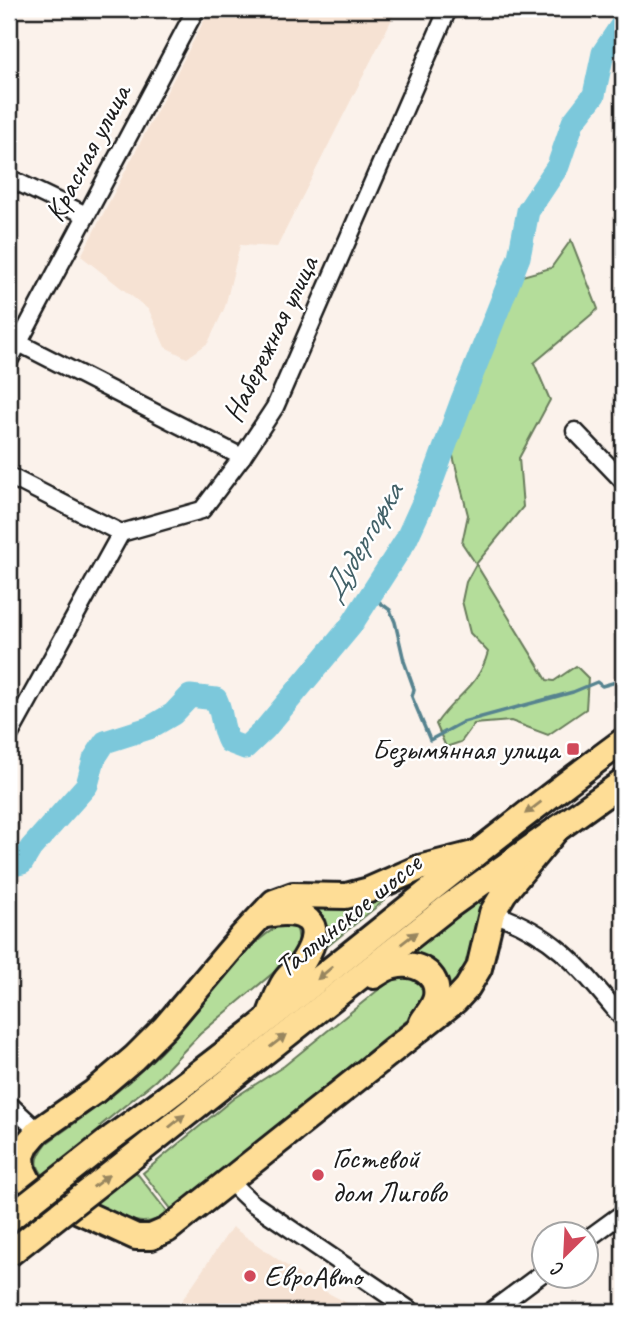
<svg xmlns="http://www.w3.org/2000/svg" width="632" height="1321" viewBox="0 0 632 1321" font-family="Caveat,sans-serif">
	<rect width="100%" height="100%" fill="#fbf2eb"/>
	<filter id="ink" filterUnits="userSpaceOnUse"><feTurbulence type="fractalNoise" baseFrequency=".0143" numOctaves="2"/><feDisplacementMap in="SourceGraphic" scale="14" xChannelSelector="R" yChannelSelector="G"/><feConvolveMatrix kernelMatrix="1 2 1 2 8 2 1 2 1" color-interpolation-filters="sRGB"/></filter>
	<g filter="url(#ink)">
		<g fill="#f6e2d3">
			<path d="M210,9H397L277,247L240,245L225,307L208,343L187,358L165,347L149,310L81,256Z"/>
			<path d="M232,1227L317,1287L364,1312H174Z"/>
		</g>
		<g fill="#b4dd9a" stroke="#687c5b" stroke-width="2">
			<path d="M571,240L598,309L534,363L550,400L519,458L523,507L476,564L547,680L554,681L576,666L588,678L586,709L548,735L511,721L474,724L461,742L446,747L436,724C455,695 478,689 488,652L470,633L462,601L466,582L476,564L462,543L468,515L450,444L515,278L551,268Z"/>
			<path d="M493,889L470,965L451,993L404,954Z"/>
			<path d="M382,895L386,897L385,900L324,949L310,908L311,904Z"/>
			<path d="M287,923L296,927C301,940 298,947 291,958L200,1034L156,1080L100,1126L168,1213C160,1218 153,1222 143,1222C121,1222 73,1193 52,1183C34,1169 33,1160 47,1143C80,1119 115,1096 145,1067C155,1058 166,1047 175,1037C202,1007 251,933 287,923Z"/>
			<path d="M399,977C426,978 428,995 415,1014L172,1210L143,1173L234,1098L284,1066L388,982Z"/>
		</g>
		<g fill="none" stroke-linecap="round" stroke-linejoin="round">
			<path stroke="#56838f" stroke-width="3.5" d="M371,596L390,610L395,622L404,661L414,689L412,697L430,740L463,722L573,692L597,682L602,686L623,680"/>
			<path stroke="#7cc8db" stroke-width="23" d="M9,866L22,863L31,848L87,785L94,759L105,742L149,728L173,714L190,696L216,699C223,713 221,728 229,742L245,748L265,729L350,627L406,540L430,487L462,400L519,257L528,211L558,166L573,122L594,95L603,53L623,23"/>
			<defs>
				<g id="minor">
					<path d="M9,178L86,215"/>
					<path d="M9,338L242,457"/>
					<path d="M9,361L196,9"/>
					<path d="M575,431L623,481"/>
					<path d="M9,476L121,533"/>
					<path d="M9,736L121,533L202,510L242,457L275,407L448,9"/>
					<path d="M492,913C556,934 582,970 623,1019"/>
					<path d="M9,1104L38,1131"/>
					<path d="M229,1181L251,1202L413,1312"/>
					<path d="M586,1240L623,1213"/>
					<path d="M490,1312L544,1272"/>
				</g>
				<g id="primary">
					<path d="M474,854L419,868L369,890L346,896L293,895L274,902L242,936L165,1027L134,1058L94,1092L38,1131L27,1144L22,1156L23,1170L30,1184L42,1194L136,1237H151L167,1230L455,1001L467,988L479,968L492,913L504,893L557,829"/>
					<path d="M266,915C304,907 328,922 304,960C299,968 290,973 285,981C278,991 274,1005 269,1017"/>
					<path d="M374,976C380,972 387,967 394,966C415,961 440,973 436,997C434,1007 427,1014 422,1022"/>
					<path d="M113,1137C287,1011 449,869 623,741"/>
					<path d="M130,1159L448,907L623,782"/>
				</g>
			</defs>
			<use href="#minor" stroke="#1c1c1c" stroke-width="21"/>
			<use href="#primary" stroke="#1c1c1c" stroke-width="30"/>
			<use href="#minor" stroke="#fff" stroke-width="16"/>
			<use href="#primary" stroke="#fedd96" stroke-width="24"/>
			<defs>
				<g id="primary-bridge">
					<path d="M9,1219L113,1137"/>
					<path d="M9,1254L130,1159"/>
				</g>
			</defs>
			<use href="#primary-bridge" stroke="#1c1c1c" stroke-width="30" stroke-linecap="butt"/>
			<use href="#primary-bridge" stroke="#fedd96" stroke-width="24"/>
		</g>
		<defs><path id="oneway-solid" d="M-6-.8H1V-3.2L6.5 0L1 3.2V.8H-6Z" transform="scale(1.75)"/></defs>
		<g fill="#98865f">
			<use href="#oneway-solid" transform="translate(533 808) rotate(143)"/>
			<use href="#oneway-solid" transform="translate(409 938) rotate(-38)"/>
			<use href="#oneway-solid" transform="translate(325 973) rotate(140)"/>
			<use href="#oneway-solid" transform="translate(278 1041) rotate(-38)"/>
			<use href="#oneway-solid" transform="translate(177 1121) rotate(-39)"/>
			<use href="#oneway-solid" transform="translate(101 1181) rotate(-38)"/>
		</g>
	</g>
	<g fill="#d1495b" stroke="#fff" stroke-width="2.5">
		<rect x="566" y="742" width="14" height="14" rx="3.5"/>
		<circle cx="318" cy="1175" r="7"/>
		<circle cx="250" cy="1276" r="7"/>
	</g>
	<g text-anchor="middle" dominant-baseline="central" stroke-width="5" stroke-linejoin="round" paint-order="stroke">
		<g font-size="30" fill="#1c1c1c" stroke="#fff">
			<text transform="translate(87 153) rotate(-62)">Красная улица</text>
			<text transform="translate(270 339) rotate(-64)">Набережная улица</text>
			<text transform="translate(348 915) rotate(-39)">Таллинское шоссе</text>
		</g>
		<g font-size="30" fill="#1c1c1c" stroke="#fff" text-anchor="start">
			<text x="559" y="749" text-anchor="end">Безымянная улица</text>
			<text x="332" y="1158">Гостевой<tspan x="332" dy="34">дом Лигово</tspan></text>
			<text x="264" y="1276">ЕвроАвто</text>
		</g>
		<g font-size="32" font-style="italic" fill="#426168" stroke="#fff">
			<text transform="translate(362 542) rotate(-60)">Дудергофка</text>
		</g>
	</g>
	<rect width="632" height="1321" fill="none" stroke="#fff" stroke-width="35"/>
	<rect x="18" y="18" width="597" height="1286" fill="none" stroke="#1c1c1c" stroke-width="2.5" filter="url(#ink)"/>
	<g transform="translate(565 1255) rotate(204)"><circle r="33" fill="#ffffff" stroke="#a4a4a4" stroke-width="2"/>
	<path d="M0-5L12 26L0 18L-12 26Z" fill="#d1495b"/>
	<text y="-10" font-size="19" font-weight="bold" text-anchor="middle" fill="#1c1c1c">С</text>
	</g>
</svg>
